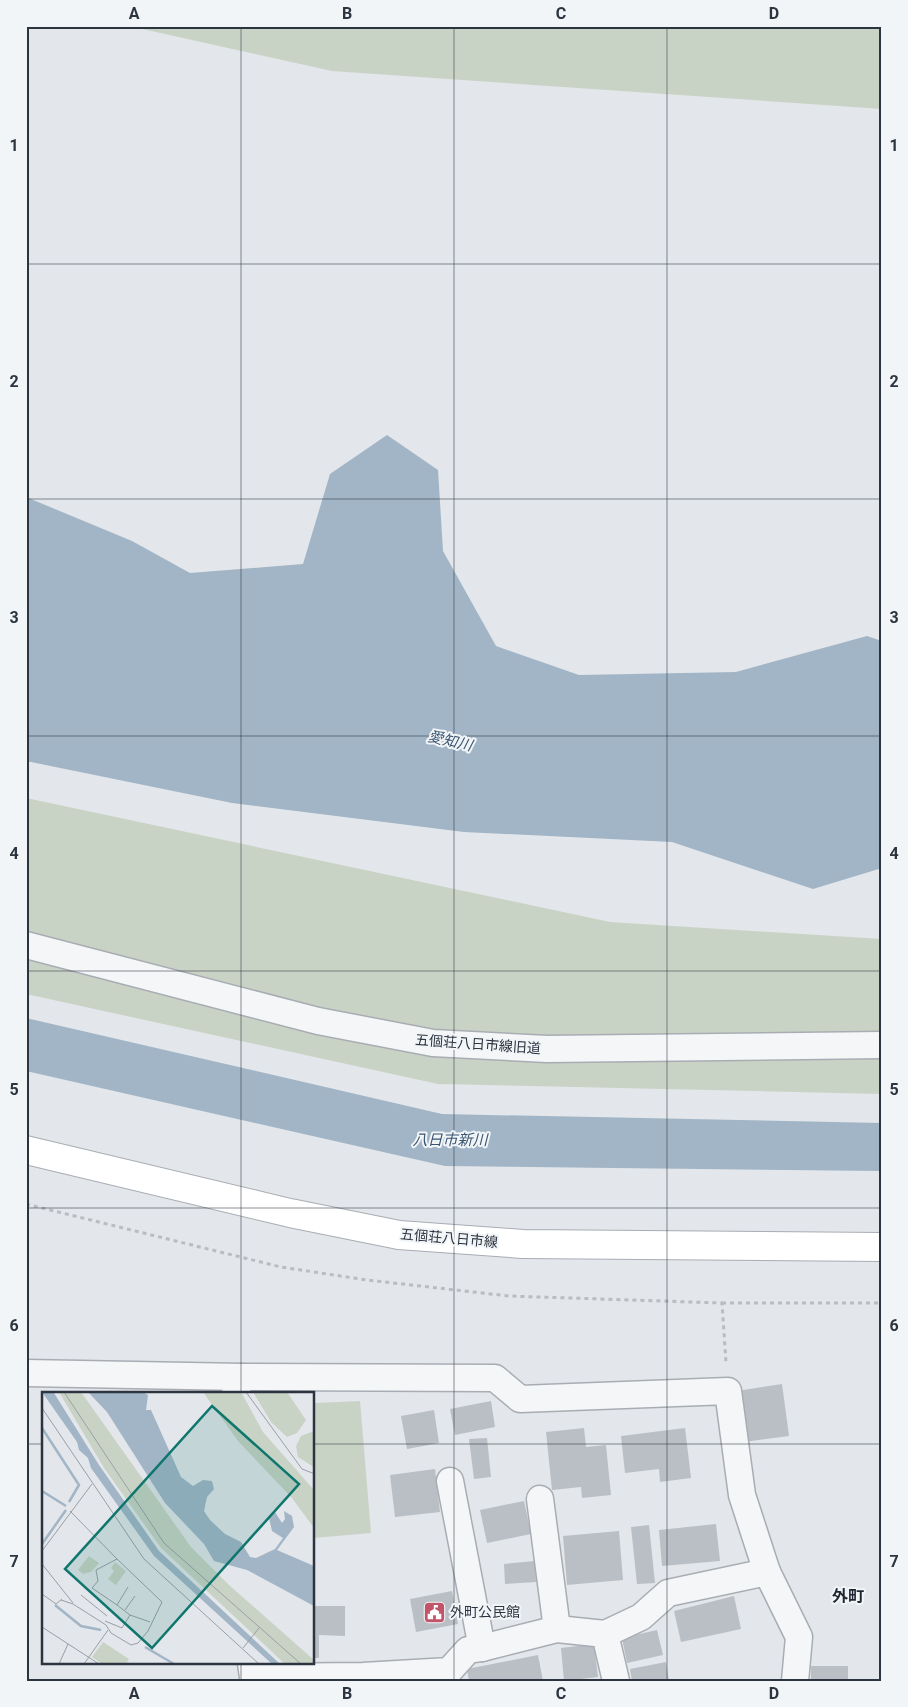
<svg xmlns="http://www.w3.org/2000/svg" width="908" height="1707" viewBox="0 0 908 1707" font-family="Roboto,'Noto Sans JP',sans-serif">
	<rect width="100%" height="100%" fill="#e3e6ea"/>
	<g fill="#c9d3c5">
		<path d="M129,26H882V109L332,71Z"/>
		<path d="M26,798L610,922L882,939V1094L438,1084L26,994Z"/>
		<path d="M360,1401L371,1533L314,1538V1403Z"/>
	</g>
	<g fill="#a1b5c6">
		<path d="M387,435L438,470L443,551L496,646L579,675L736,672L867,636L882,641V868L813,889L672,842L464,832L232,803L26,761V497L132,541L190,573L303,564L330,474Z"/>
		<path d="M26,1018L442,1114L882,1123V1171L445,1166L26,1071Z"/>
	</g>
	<g fill="#babfc6">
		<path d="M782,1384L789,1436L744,1442L737,1391Z"/>
		<path d="M491,1401L495,1427L455,1435L450,1409Z"/>
		<path d="M434,1410L439,1443L407,1449L401,1416Z"/>
		<path d="M584,1428L586,1447L606,1445L611,1495L582,1498L581,1487L552,1490L546,1432Z"/>
		<path d="M685,1428L691,1478L660,1482L659,1469L625,1473L621,1436Z"/>
		<path d="M487,1438L491,1477L474,1479L469,1439Z"/>
		<path d="M435,1469L440,1512L395,1517L390,1475Z"/>
		<path d="M524,1501L531,1534L487,1543L480,1510Z"/>
		<path d="M716,1524L720,1561L662,1566L659,1530Z"/>
		<path d="M649,1525L655,1583L637,1584L631,1527Z"/>
		<path d="M619,1531L623,1580L567,1585L563,1536Z"/>
		<path d="M535,1561L536,1582L505,1584L504,1564Z"/>
		<path d="M452,1591L458,1624L416,1632L410,1599Z"/>
		<path d="M734,1596L741,1629L681,1642L674,1611Z"/>
		<path d="M314,1606H345V1636L319,1635V1658H314Z"/>
		<path d="M657,1630L663,1655L627,1663L622,1638Z"/>
		<path d="M594,1644L598,1677L564,1681L561,1648Z"/>
		<path d="M538,1655L543,1681H469L467,1669Z"/>
		<path d="M666,1662L669,1681H632L630,1669Z"/>
		<rect x="811" y="1666" width="37" height="15"/>
	</g>
	<g fill="none" stroke-linecap="round" stroke-linejoin="round">
		<defs>
			<g id="street">
				<path d="M26,945L318,1021L433,1043L547,1049L882,1045"/>
				<path d="M26,1373L242,1377L235,1393"/>
				<path d="M242,1377L495,1378L520,1399L728,1391L742,1495L767,1572L799,1637L795,1681"/>
				<path d="M450,1481L482,1648L557,1629L605,1634L616,1681"/>
				<path d="M540,1499L557,1629"/>
				<path d="M605,1634L641,1617L668,1593L767,1572"/>
				<path d="M251,1663L253,1677L363,1676L449,1671L468,1650L482,1648"/>
			</g>
			<path id="secondary" d="M26,1150L290,1213L399,1235L523,1244L882,1247"/>
		</defs>
		<use href="#street" stroke="#a8adb4" stroke-width="29"/>
		<use href="#secondary" stroke="#a8adb4" stroke-width="30"/>
		<g stroke="#b9bcc1" stroke-width="3" stroke-dasharray="4 4" stroke-linecap="butt">
			<path d="M26,1204L281,1267L367,1280L509,1296L722,1303L726,1363"/>
			<path d="M722,1303H882"/>
		</g>
		<use href="#street" stroke="#f5f6f8" stroke-width="26"/>
		<use href="#secondary" stroke="#fff" stroke-width="28"/>
	</g>
	<path fill="none" stroke="#2c3440" stroke-width="1" stroke-opacity="0.55" d="M241,26V1393M454,26V1681M667,26V1681M26,264H882M26,499H882M26,736H882M26,971H882M26,1208H882M26,1444H44M314,1444H882M241,1663V1681"/>
	<defs>
		<symbol id="civic-square" viewBox="-11 -11 22 22"><rect x="-9" y="-9" width="18" height="18" rx="4" fill="#c2546a" stroke="#f2f5f7"/><path d="M-.6-6.5H3V-4.5H.6V-3L4-1V1h2V6H-6V1h2V-1L-.6-3ZM-1.2 2.5V6h2.4V2.5Z" fill="#fff"/></symbol>
	</defs>
	<g fill-rule="evenodd">
		<use href="#civic-square" x="422" y="1600" width="25" height="25"/>
	</g>
	<g text-anchor="middle" dominant-baseline="central" stroke-width="4" stroke-linejoin="round" paint-order="stroke">
		<g font-size="14" fill="#2c3440" stroke="#f2f5f7">
			<text transform="translate(478 1044) rotate(4)">五個荘八日市線旧道</text>
			<text transform="translate(449 1238) rotate(5)">五個荘八日市線</text>
		</g>
		<g font-size="14" fill="#2c3440" stroke="#f2f5f7" text-anchor="start">
			<text x="450" y="1612">外町公民館</text>
		</g>
		<g font-size="15" font-style="italic" fill="#3a5571" stroke="#f2f5f7">
			<text transform="translate(450 741) rotate(13)">愛知川</text>
			<text x="450" y="1140">八日市新川</text>
		</g>
		<g font-size="16" font-weight="bold" fill="#1e2631" stroke="#f2f5f7">
			<text x="848" y="1596">外町</text>
		</g>
	</g>
	<g transform="translate(42 1392)">
		<rect width="272" height="272" fill="#e3e6ea"/>
		<path d="M17,0H39L149,155L187,193L272,268V272H243L119,156L62,76ZM161,0H199L221,40L272,98V136L250,106L196,49ZM211,0H245L264,28L255,41L245,45L229,30ZM272,39V74H270L256,65L254,54L259,44ZM47,164L57,171L49,180L41,182L36,178ZM73,170L84,179L74,193L66,187L72,179L69,176ZM61,250L87,267L84,272H60L50,265Z" fill="#c9d3c5"/>
		<path d="M0,0L12,1L57,73L117,159L238,272H230L112,164L49,76L46,66L37,58L35,50ZM46,0H101L106,3L104,18H109L139,85L151,94L161,88L170,89L172,97L165,105L162,119L168,128L183,142L199,150L208,165L214,166L233,157L241,146L230,139L227,126L233,120L240,131L243,127L242,119L250,124L252,135L235,158L272,174V214L205,178L172,169L162,152L123,111L65,20Z" fill="#a1b5c6"/>
		<path fill="none" stroke="#a1b5c6" stroke-width="2.5" d="M0,36L37,93L27,110M0,99L24,114M0,152L24,118M13,213L39,234L59,238M103,255L132,272"/>
		<path fill="none" stroke="#9a9fa6" stroke-width="1" d="M22,0L122,151L259,272M204,0L260,77L273,82M0,16L102,167L217,272M28,119L75,167L54,178L56,189L50,196L75,213M0,159L50,92M0,172L31,211M0,202L14,212L20,207M39,203L65,224M19,208L31,212L64,233L69,241L89,253L96,251L106,239L120,210L75,167M83,218L93,204M88,223L108,230M63,229L80,236L88,223L75,213L86,195M0,235L57,272M201,256L217,236M17,272L26,252M42,272L66,238"/>
		<path fill="#0f766e" fill-opacity="0.15" stroke="#0f766e" stroke-width="2.5" d="M170,14L257,92L110,256L23,177Z"/>
		<rect width="272" height="272" fill="none" stroke="#2c3440" stroke-width="2.5"/>
	</g>
	<rect width="908" height="1707" fill="none" stroke="#f2f5f7" stroke-width="55"/>
	<rect x="28" y="28" width="852" height="1652" fill="none" stroke="#2c3440" stroke-width="2"/>
	<g font-size="16" text-anchor="middle" font-weight="bold" fill="#2c3440">
		<text x="134" y="19">A</text>
		<text x="347" y="19">B</text>
		<text x="561" y="19">C</text>
		<text x="774" y="19">D</text>
		<text x="14" y="151">1</text>
		<text x="894" y="151">1</text>
		<text x="14" y="387">2</text>
		<text x="894" y="387">2</text>
		<text x="14" y="623">3</text>
		<text x="894" y="623">3</text>
		<text x="14" y="859">4</text>
		<text x="894" y="859">4</text>
		<text x="14" y="1095">5</text>
		<text x="894" y="1095">5</text>
		<text x="14" y="1331">6</text>
		<text x="894" y="1331">6</text>
		<text x="14" y="1567">7</text>
		<text x="894" y="1567">7</text>
		<text x="134" y="1699">A</text>
		<text x="347" y="1699">B</text>
		<text x="561" y="1699">C</text>
		<text x="774" y="1699">D</text>
	</g>
</svg>
